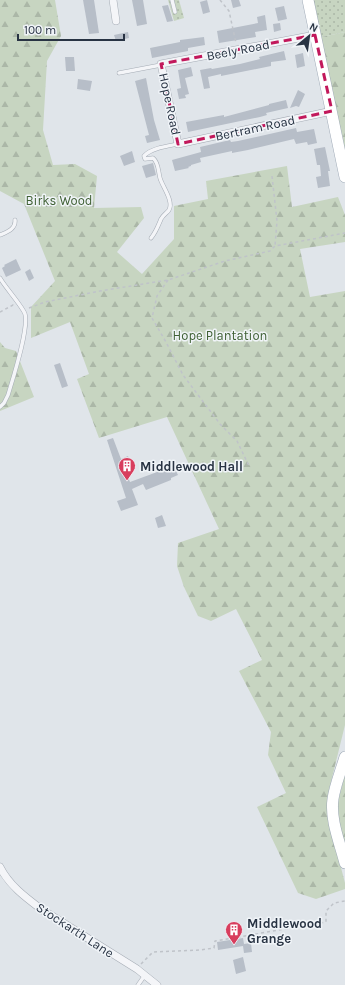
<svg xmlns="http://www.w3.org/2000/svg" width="345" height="985" viewBox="0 0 345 985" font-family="Karla,sans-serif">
	<defs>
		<pattern id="grass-dots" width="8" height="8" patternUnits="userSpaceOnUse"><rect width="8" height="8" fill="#c7d5c1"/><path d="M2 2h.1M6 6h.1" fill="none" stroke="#abb7a7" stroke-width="1.8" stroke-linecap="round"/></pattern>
		<pattern id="forest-firs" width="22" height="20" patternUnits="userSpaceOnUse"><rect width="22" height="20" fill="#c7d5c1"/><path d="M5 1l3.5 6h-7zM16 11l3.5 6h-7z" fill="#abb7a7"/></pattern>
	</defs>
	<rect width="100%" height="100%" fill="#e0e5ea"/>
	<g fill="url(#grass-dots)">
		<path d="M168,0H179L184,18L174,21Z"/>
		<path d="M309,0H345V32L317,38Z"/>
	</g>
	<g fill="url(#forest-firs)">
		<path d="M0,0H55L61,36L47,61L43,130L53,165L75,164L97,176L94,208L141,207L144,218L117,252L142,274L174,239V206L208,199L206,181L287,166L292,207L338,197L345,215V242L300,249L310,297L345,291V725L329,790L327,814L345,883V889L316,899L298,893L257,807L286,793L268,755L271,732L239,671L262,660L236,609L211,621L198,616L184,587L177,566L178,543L219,529L167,417L99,438L77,379L89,374L70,322L31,338V307L55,281L24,204L0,191Z"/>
		<path d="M345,32V169L317,38Z"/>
		<path d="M0,342L5,348L16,351L34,397L0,411Z"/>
		<path d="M345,774V849L337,815L338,801Z"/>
	</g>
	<g fill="#b7bec8">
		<path d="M83,0H94L99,33L89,34Z"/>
		<path d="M132,0H143L147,24L137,26Z"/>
		<path d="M207,0L210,12L203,14L200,2Z"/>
		<path d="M231,0H239L241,6L233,8Z"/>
		<path d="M168,5L173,21L167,22L162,6Z"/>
		<path d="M284,6L287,19L278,21L275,8Z"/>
		<path d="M265,15L267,30L255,32L256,37L219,43L217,31L258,23L257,17Z"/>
		<path d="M280,23L281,30L274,32L273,24Z"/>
		<path d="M128,32L129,38L116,41L114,35Z"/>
		<path d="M204,37L205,45L188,48V51L152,58L150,48L180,42V40Z"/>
		<path d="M284,51L286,60L271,62V66L221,76V74L208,77L210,88L204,89L200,70L211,68L212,69L240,64L260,59L259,57Z"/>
		<path d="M303,53L305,66L297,68L295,55Z"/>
		<path d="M65,57H74L75,71H66Z"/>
		<path d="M191,67L193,76L185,78L189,94L185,95L186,98L179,99L177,89L181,88L178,70Z"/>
		<path d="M146,78L154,120L160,140L147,143L145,136L149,135L135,81Z"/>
		<path d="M78,79L92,81L90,91L77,89Z"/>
		<path d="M298,90L305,94L299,107L296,106L290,108Z"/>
		<path d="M286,100L288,108L266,113L267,115L260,117L188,132L186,122L224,115V117L269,105V104Z"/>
		<path d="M296,128L297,132L314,129L317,143L308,145L307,142L296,144L294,139L248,150L232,153V151L200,158L201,162L191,165V166L188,167L189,168L175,171L172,160L201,152L200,147L230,140L231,142L238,141Z"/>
		<path d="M325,147L330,171H328L330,186L318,188L316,177L321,176L320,165H317L314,149Z"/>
		<path d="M132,151L135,162L124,166L120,156Z"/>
		<path d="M153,163L156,175L146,178L142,166Z"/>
		<path d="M16,259L21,270L6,277L2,268L5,266L4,265Z"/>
		<path d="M30,269L34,278L29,281L25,272Z"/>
		<path d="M60,363L68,386L62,388L54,365Z"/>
		<path d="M113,438L121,459L128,456L131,465L124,467L130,482L168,468L169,472L175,469L178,475L171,478V480L146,490L143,484L132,489L138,505L121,511L117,501L126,498L107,440Z"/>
		<path d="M162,515L166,526L158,528L155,518Z"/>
		<path d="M243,938L244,944L251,943L252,952L244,953L243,946L218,950L217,942Z"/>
		<path d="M243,957L246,971L236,974L233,960Z"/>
	</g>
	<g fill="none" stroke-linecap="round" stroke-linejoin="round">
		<defs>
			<g id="service">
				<path d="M172,0L175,12"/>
				<path d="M119,73L161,65"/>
				<path d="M0,235C7,232 16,229 15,220"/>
				<path d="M151,238C156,232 158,226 161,219C163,215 167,213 169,210C174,201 162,186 160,178C158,171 159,163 153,158L145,159L144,156C151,148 168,146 178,144"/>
				<path d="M0,278C5,287 23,307 25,314C29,329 13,378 8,395L4,403L0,407"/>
				<path d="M138,985L145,975"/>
			</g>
			<g id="minor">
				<path d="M113,0L116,21"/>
				<path d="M315,35L161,64L178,144L332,111"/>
				<path d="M0,867C9,885 25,897 41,909L137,969L157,985"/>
			</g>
			<g id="primary">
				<path d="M308,0L345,177"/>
				<path d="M345,757C341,771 335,785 333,799C330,820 340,843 345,863"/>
			</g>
		</defs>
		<use href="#service" stroke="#a5acb5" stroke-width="4.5"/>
		<use href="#minor" stroke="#a5acb5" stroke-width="8"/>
		<use href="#primary" stroke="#9faab7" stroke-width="12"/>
		<g stroke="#bfc3c9" stroke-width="1.5" stroke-dasharray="3 3" stroke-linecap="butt">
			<path d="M220,0L229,11L236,43"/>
			<path d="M272,176L277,221L275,246"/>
			<path d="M168,280L157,296L152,318L166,342L183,375L220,424L237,441L250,468"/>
			<path d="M29,308L45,302L100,291L168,280L225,261L270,251L275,246L345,233"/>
			<path d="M0,312L13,305L14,306"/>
			<path d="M141,964L153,952L200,950L214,948L215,941L326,922V911L334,903L345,901"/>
		</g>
		<use href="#service" stroke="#f4f5f8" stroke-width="3.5"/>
		<use href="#minor" stroke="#f4f5f8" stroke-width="7"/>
		<use href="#primary" stroke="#fff" stroke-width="11"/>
	</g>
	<path fill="none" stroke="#c2185b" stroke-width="3" stroke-dasharray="8 5" stroke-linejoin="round" d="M315,35L332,111L178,144L161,64Z"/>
	<defs>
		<symbol id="building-pin" viewBox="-11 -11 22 30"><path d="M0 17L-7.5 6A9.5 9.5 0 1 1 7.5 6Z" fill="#d83d5d" stroke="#f0f4f8"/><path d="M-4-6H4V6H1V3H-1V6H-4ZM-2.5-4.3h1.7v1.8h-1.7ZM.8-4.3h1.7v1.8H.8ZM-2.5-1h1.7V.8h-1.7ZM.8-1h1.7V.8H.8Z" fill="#fff"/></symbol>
	</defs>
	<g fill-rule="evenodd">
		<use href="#building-pin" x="117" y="456" width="20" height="27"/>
		<use href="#building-pin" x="224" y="920" width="20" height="27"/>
	</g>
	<g text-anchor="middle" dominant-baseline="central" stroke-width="3" stroke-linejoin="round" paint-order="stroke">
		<g font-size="13" fill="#283343" stroke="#f0f4f8">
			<text transform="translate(238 50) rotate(-11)">Beely Road</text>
			<text transform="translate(170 104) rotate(78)">Hope Road</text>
			<text transform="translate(255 128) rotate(-12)">Bertram Road</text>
			<text transform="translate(75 930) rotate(33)">Stockarth Lane</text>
		</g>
		<g font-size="13" fill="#3f6034" stroke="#f0f4f8">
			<text x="59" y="200">Birks Wood</text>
			<text x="220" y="335">Hope Plantation</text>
		</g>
		<g font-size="13" font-weight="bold" fill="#283343" stroke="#f0f4f8" text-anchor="start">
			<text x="140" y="466">Middlewood Hall</text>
			<text x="247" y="923">Middlewood<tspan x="247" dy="15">Grange</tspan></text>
		</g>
	</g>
	<g transform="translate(309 36) rotate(29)" stroke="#f0f4f8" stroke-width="3" paint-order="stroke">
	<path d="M0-3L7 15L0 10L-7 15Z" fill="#283343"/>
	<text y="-6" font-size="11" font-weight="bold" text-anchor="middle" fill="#283343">N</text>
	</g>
	<path d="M18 34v6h106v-6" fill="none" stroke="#283343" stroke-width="2"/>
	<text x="24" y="34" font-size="12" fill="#283343" stroke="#f0f4f8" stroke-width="3" paint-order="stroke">100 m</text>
</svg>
